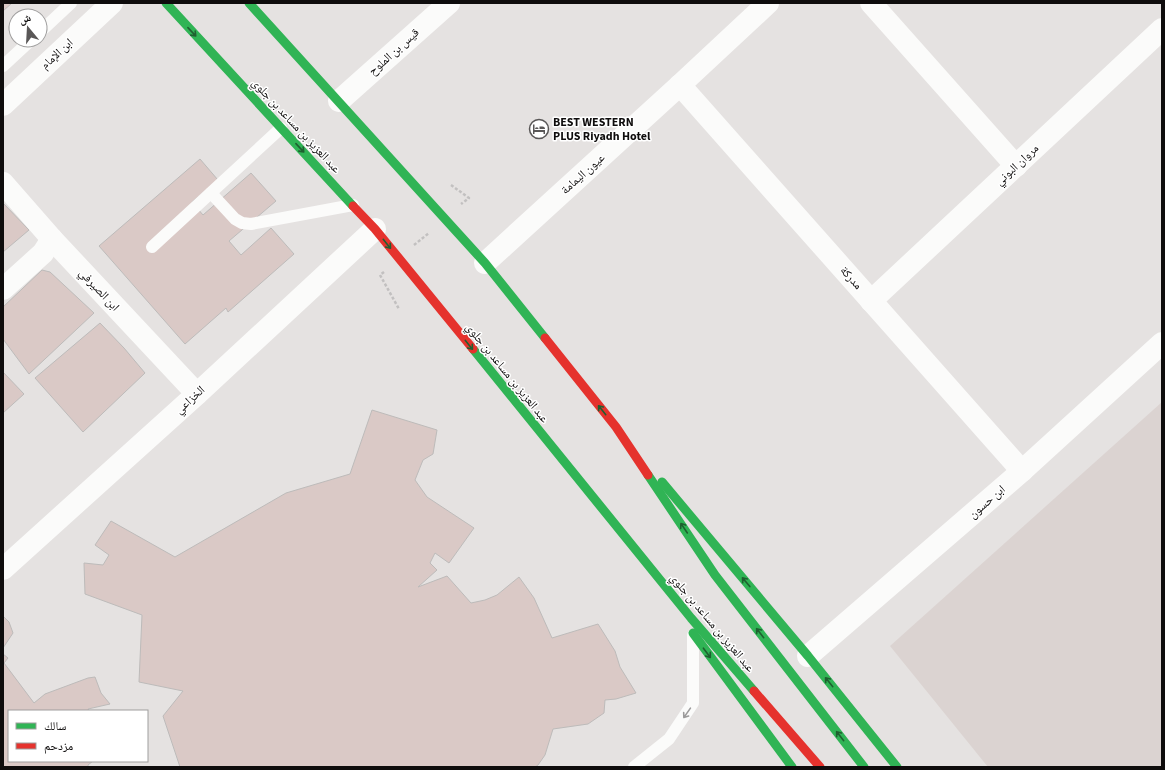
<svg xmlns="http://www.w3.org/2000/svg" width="1165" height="770" viewBox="0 0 1165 770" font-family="'Source Sans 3','Noto Naskh Arabic',sans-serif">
	<rect width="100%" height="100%" fill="#e5e2e1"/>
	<path fill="#dbd3d1" d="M1162,402V767H988L890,646Z"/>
	<g fill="#dac9c6" stroke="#bdbbba">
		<path d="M3,3H12L3,11Z"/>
		<path d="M200,159L218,180L192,202L203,215L251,173L276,201L229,241L241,255L271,228L294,254L228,312L226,308L185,344L99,246Z"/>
		<path d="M3,203L29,230L3,252Z"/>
		<path d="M42,270L50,272L94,313L29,374L3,339V307Z"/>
		<path d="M100,323L124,348L145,373L83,432L35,378Z"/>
		<path d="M3,372L24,394L3,413Z"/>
		<path d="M372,410L437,430L433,454L423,460L415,480L427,497L474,528L449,563L435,553L430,563L437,570L418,587L447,576L471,603L485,600L497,595L519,577L534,598L552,638L598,624L615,651L620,667L636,693L616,699L605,700L604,713L588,724L553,729L545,755L538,765L535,767H180L163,716L183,691L139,682L142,615L85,594L84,563L103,565L109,555L95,545L111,521L175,557L286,493L350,474Z"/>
		<path d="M3,616L9,622L13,633L3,648Z"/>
		<path d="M3,654L8,658L4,663L34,703L45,694L88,678L95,677L101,693L110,704L88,709L89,711H9V761H93L88,765V767H3Z"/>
	</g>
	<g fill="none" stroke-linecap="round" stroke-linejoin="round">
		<g stroke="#c2c0c0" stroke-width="2.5" stroke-dasharray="3 2" stroke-linecap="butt">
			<path d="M451,185L469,198L461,204"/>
			<path d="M414,245L429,233"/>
			<path d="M384,272L380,275L399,309"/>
		</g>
		<g stroke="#fbfbfa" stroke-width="12">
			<path d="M40,32L71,3"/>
			<path d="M3,66L31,40"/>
			<path d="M211,193L235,219L242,223L251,224L353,205"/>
			<path d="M152,247L281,128"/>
			<path d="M634,767L669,739L693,703V635"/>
		</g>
		<g stroke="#fbfbfa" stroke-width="22">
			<path d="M871,3L1016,166"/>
			<path d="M680,85L1022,471"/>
			<path d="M339,101L449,3"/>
			<path d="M3,105L112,3"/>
			<path d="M3,183L52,239L197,394"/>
			<path d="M485,263L680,85L768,3"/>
			<path d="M3,289L43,253L52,239"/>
			<path d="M871,301L1162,29"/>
			<path d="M3,569L197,394L375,229"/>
			<path d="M808,656L1022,471L1162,343"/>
		</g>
		<g stroke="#30b455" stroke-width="9">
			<path d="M166,3L353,206"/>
			<path d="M249,3L485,263L545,338"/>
			<path d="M473,349L691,618L754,691"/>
			<path d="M648,475L715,575L864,767"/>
			<path d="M662,482L808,656L897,767"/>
			<path d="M693,633L792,767"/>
		</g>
		<g stroke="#e5322d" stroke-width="9">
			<path d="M353,206L375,229L473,349"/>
			<path d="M545,338L616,427L648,475"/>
			<path d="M754,691L820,767"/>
		</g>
	</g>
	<defs><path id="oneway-shaft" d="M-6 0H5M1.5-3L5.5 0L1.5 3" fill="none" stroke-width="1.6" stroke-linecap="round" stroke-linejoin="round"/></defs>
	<g stroke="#1f6030">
		<use href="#oneway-shaft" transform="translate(192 32) rotate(47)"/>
		<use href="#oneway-shaft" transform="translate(300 148) rotate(47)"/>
		<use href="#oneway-shaft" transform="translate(387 244) rotate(51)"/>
		<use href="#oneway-shaft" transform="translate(469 345) rotate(51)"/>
		<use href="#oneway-shaft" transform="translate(602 410) rotate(-129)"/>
		<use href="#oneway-shaft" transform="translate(684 528) rotate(-124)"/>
		<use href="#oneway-shaft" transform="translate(746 582) rotate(-130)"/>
		<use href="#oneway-shaft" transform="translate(760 633) rotate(-128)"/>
		<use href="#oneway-shaft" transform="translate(707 653) rotate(53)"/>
		<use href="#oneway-shaft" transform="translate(829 682) rotate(-129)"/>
		<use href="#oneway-shaft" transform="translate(840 736) rotate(-128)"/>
	</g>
	<use stroke="#9c9b9b" href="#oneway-shaft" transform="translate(687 713) rotate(125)"/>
	<defs>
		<symbol id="hotel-ring" viewBox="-11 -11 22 22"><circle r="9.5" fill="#fff" stroke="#595757" stroke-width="1.5"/><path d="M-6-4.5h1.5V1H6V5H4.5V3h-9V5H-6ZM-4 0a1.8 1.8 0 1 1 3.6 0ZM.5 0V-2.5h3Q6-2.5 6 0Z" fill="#595757"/></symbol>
	</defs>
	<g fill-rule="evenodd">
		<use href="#hotel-ring" x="528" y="118" width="22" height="22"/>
	</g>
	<g text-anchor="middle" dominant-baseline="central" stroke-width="3" stroke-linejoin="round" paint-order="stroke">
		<g font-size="12" fill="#0e0c0c" stroke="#fff">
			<text transform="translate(394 52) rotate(-42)">قيس بن الملوح</text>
			<text transform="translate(57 54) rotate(-43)">ابن الإمام</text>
			<text transform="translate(296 126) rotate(47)">عبد العزيز بن مساعد بن جلوي</text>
			<text transform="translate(1017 165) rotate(-43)">مروان البوني</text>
			<text transform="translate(583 174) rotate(-42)">عيون اليمامة</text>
			<text transform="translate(851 278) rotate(48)">مدركة</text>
			<text transform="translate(99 290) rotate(47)">ابن الصيرفي</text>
			<text transform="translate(507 373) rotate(51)">عبد العزيز بن مساعد بن جلوي</text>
			<text transform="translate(190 400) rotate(-42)">الخزاعي</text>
			<text transform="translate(987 502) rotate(-41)">ابن حسون</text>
			<text transform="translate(712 623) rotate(50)">عبد العزيز بن مساعد بن جلوي</text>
		</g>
		<g font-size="12" font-weight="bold" fill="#0e0c0c" stroke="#fff" text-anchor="start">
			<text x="553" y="122">BEST WESTERN<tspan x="553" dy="14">PLUS Riyadh Hotel</tspan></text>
		</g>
	</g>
	<rect width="1165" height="770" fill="none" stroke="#0e0c0c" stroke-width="8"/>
	<rect x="8" y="710" width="140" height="52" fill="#ffffff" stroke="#9f9e9e"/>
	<rect x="16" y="723" width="20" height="6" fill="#30b455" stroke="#9f9e9e"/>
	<text x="44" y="730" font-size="12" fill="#0e0c0c">سالك</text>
	<rect x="16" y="743" width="20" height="6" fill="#e5322d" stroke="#9f9e9e"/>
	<text x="44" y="750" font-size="12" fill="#0e0c0c">مزدحم</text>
	<g transform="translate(28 28) rotate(342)"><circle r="19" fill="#ffffff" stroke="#9f9e9e"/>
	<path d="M0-3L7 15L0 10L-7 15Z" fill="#595757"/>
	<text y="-6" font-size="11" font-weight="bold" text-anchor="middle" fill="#0e0c0c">ش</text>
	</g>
</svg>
